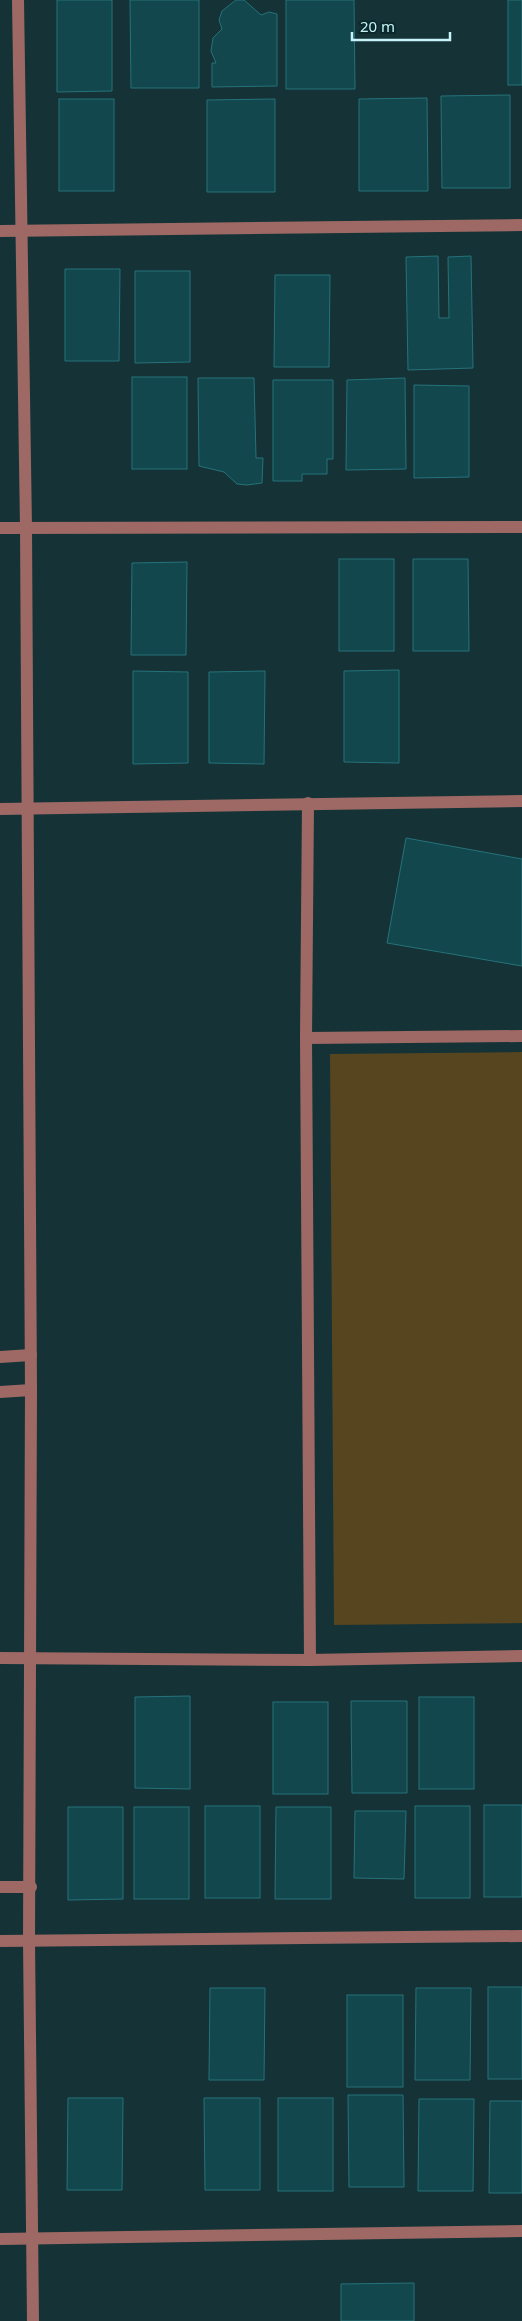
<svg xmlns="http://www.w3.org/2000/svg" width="522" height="2321" viewBox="0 0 522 2321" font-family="'Noto Sans',sans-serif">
	<rect width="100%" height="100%" fill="#153337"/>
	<path fill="#56451f" d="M522,1052V1623L334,1625L330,1054Z"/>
	<g fill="#11474d" stroke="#27727a">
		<path d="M57,0H112V91L57,92Z"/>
		<path d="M130,0H199V88H131Z"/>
		<path d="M236,0H244L261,15L269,12L277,14V86L212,87V63H216L211,51L213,38L222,29L219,20L222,11Z"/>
		<path d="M286,0H354L355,89H286Z"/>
		<rect x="508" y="0" width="14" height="85"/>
		<path d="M510,95V188H442L441,96Z"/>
		<path d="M427,98L428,191H359V99Z"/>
		<rect x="59" y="99" width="55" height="92"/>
		<path d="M275,99V192H207V100Z"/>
		<path d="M438,256L439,318H449L448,257L471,256L473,368L408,370L406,257Z"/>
		<path d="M65,269H120L119,361H65Z"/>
		<path d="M135,271H190V362L135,363Z"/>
		<path d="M275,275H330L329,367H274Z"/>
		<rect x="132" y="377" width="55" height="92"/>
		<path d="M198,378H254L256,458H263L262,483L247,485L237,484L224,472L199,466Z"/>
		<path d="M405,378L406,469L346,470L347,380Z"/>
		<path d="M273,380H333V459H327V474H302V481H273Z"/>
		<path d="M414,385L469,386V477L414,478Z"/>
		<rect x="339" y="559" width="55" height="92"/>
		<path d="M413,559H468L469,651H413Z"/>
		<path d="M187,562L186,655H131L132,563Z"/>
		<path d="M399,670V763L344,762V671Z"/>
		<path d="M133,671L188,672V763L133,764Z"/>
		<path d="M265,671L264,764L209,763V672Z"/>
		<path d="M406,838L522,859V966L387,943Z"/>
		<path d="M190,1696V1789L135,1788V1697Z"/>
		<rect x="419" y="1697" width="55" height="92"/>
		<path d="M351,1701H407V1793H352Z"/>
		<rect x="273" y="1702" width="55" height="92"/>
		<rect x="484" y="1805" width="38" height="92"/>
		<rect x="205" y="1806" width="55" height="92"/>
		<rect x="415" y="1806" width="55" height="92"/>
		<path d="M68,1807H123V1899L68,1900Z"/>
		<rect x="134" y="1807" width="55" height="92"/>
		<path d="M276,1807H331V1899H275Z"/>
		<path d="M355,1811H406L404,1879L354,1878Z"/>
		<rect x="488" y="1987" width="34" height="92"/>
		<path d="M210,1988H265L264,2080H209Z"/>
		<path d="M416,1988H471L470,2080H415Z"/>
		<rect x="347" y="1995" width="56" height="92"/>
		<path d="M348,2095H403L404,2187H349Z"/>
		<path d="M68,2098H123L122,2190H67Z"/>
		<path d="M204,2098H260V2190H205Z"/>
		<rect x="278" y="2098" width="55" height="93"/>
		<path d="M419,2099H474L473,2191H418Z"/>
		<path d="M490,2101H522V2193H489Z"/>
		<path d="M414,2283V2321H341V2284Z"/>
	</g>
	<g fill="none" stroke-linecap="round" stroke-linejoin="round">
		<g stroke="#9e6964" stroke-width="12">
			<path d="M18,0L26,528L31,1390L29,1941L33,2321"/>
			<path d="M0,231L522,225"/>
			<path d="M0,528L522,527"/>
			<path d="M308,803L306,1038L310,1660L522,1656"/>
			<path d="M0,809L522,801"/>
			<path d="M306,1038L522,1036"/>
			<path d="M0,1357L31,1355"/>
			<path d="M0,1392L31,1390"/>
			<path d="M0,1658L310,1660"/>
			<path d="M0,1887H31"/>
			<path d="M0,1941L522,1936"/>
			<path d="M0,2239L522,2231"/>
		</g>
	</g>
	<path d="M352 32v8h98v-8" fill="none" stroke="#c7f3f8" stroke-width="2.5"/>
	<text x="360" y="32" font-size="15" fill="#c7f3f8" stroke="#0a292d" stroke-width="4" paint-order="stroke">20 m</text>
</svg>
